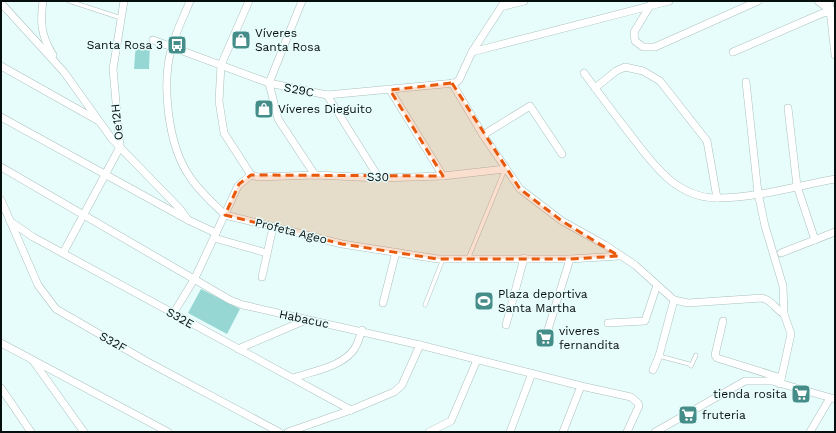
<svg xmlns="http://www.w3.org/2000/svg" width="836" height="433" viewBox="0 0 836 433" font-family="'Work Sans',sans-serif">
	<rect width="100%" height="100%" fill="#e7fdfb"/>
	<g fill="#96d7d3">
		<path d="M136,43H150L149,69H134Z"/>
		<path d="M201,289L240,309L227,334L188,313Z"/>
	</g>
	<g fill="none" stroke-linecap="round" stroke-linejoin="round">
		<defs>
			<g id="service">
				<path d="M69,1L121,18"/>
				<path d="M468,259L505,169"/>
				<path d="M425,305L443,259"/>
				<path d="M659,356L689,364L691,366L696,355"/>
			</g>
			<g id="minor">
				<path d="M43,1C40,22 41,36 53,55"/>
				<path d="M190,1C184,16 176,31 172,47C161,83 168,146 190,177C199,191 213,203 225,215"/>
				<path d="M249,1L221,65L219,101L224,133L251,175"/>
				<path d="M302,1L269,83L278,119L315,175"/>
				<path d="M653,1L634,32L635,41L643,47H655L758,1"/>
				<path d="M818,1L830,10"/>
				<path d="M829,1L835,55"/>
				<path d="M1,3L64,72L112,139L180,209L188,220"/>
				<path d="M501,7L524,1"/>
				<path d="M153,40L269,83L327,95L455,83L459,80L472,52L505,1"/>
				<path d="M472,52L669,1"/>
				<path d="M733,52L823,13L835,10"/>
				<path d="M1,66L97,120"/>
				<path d="M584,73C598,92 612,111 626,129C650,160 674,198 717,198C756,198 797,186 835,179"/>
				<path d="M746,82L758,193L765,226L783,286L784,314L791,334L780,384"/>
				<path d="M452,83L483,135L520,189L562,221L605,245L635,265L674,300L688,303L762,298C772,300 776,310 784,314"/>
				<path d="M595,88L616,71L625,67L643,71L660,81L707,141L717,198"/>
				<path d="M390,90L443,176"/>
				<path d="M327,95L379,178"/>
				<path d="M788,108L797,186L815,240"/>
				<path d="M1,117L188,220L216,233"/>
				<path d="M483,135L530,106L562,154"/>
				<path d="M1,167L230,300L243,305L420,345L581,386L631,397L638,403L639,406L627,432"/>
				<path d="M251,175L258,177L315,175L379,178L443,176L505,169"/>
				<path d="M1,200L38,285L56,309L146,361L279,432"/>
				<path d="M225,215L342,244L438,259H570L619,256"/>
				<path d="M11,222L33,237L351,410"/>
				<path d="M214,238L267,253"/>
				<path d="M63,253L120,147L113,69L124,1"/>
				<path d="M781,253L835,232"/>
				<path d="M262,277L273,227"/>
				<path d="M383,303L396,252"/>
				<path d="M173,314L195,278L238,186L251,175"/>
				<path d="M723,321L715,355L717,358L781,378"/>
				<path d="M608,323L645,321L657,285"/>
				<path d="M506,325L524,258"/>
				<path d="M546,336L570,259"/>
				<path d="M1,343L168,432"/>
				<path d="M238,349L306,320"/>
				<path d="M34,362L84,432"/>
				<path d="M653,370L659,356L674,300"/>
				<path d="M293,378C313,371 343,367 355,348C358,343 360,336 362,330"/>
				<path d="M1,388L31,432"/>
				<path d="M288,432L351,410L394,392L402,385L420,345"/>
				<path d="M429,432L451,421L477,360"/>
				<path d="M510,432L532,373"/>
				<path d="M563,432L581,386"/>
				<path d="M655,432L745,381H772L835,399"/>
				<path d="M810,432L830,398"/>
			</g>
		</defs>
		<use href="#service" stroke="#abc0be" stroke-width="4.5"/>
		<use href="#minor" stroke="#abc0be" stroke-width="8"/>
		<use href="#service" stroke="#fff" stroke-width="3.5"/>
		<use href="#minor" stroke="#fff" stroke-width="7"/>
	</g>
	<path fill="#e8590c" fill-opacity="0.2" stroke="#e8590c" stroke-width="3" stroke-dasharray="8 5" stroke-linejoin="round" d="M452,83L520,189L562,221L619,256L570,259H438L342,244L225,215L239,184L251,175L443,176L390,90Z"/>
	<defs>
		<symbol id="shop-square" viewBox="-11 -11 22 22"><rect x="-9" y="-9" width="18" height="18" rx="4" fill="#458d89" stroke="#e7fdfb"/><path d="M-5-2.5h2.3a2.7 3.5 0 0 1 5.4 0H5L5.5 6h-11ZM-1.5-2.5h3a1.5 2.3 0 0 0-3 0Z" fill="#fff"/></symbol>
		<symbol id="bus-square" viewBox="-11 -11 22 22"><rect x="-9" y="-9" width="18" height="18" rx="4" fill="#458d89" stroke="#e7fdfb"/><path d="M-5-6H5V4H4V6H2V4H-2V6H-4V4H-5ZM-3.5-4V0h7V-4ZM-3.5 1.2v1.5H-2V1.2ZM2 1.2v1.5H3.5V1.2Z" fill="#fff"/></symbol>
		<symbol id="stadium-square" viewBox="-11 -11 22 22"><rect x="-9" y="-9" width="18" height="18" rx="4" fill="#458d89" stroke="#e7fdfb"/><path d="M0-5a6.5 5 0 1 0 0 10a6.5 5 0 1 0 0-10ZM-3.5-1.8h7v3.6h-7Z" fill="#fff"/></symbol>
		<symbol id="supermarket-square" viewBox="-11 -11 22 22"><rect x="-9" y="-9" width="18" height="18" rx="4" fill="#458d89" stroke="#e7fdfb"/><path d="M-6-5.5h2.5l.6 2H6L4.5 2H-2.5L-4.4-4H-6ZM-1.5 3.2a1.3 1.3 0 1 0 .1 0ZM3 3.2a1.3 1.3 0 1 0 .1 0Z" fill="#fff"/></symbol>
	</defs>
	<g fill-rule="evenodd">
		<use href="#shop-square" x="230" y="29" width="22" height="22"/>
		<use href="#bus-square" x="166" y="34" width="22" height="22"/>
		<use href="#shop-square" x="253" y="98" width="22" height="22"/>
		<use href="#stadium-square" x="473" y="290" width="22" height="22"/>
		<use href="#supermarket-square" x="534" y="327" width="22" height="22"/>
		<use href="#supermarket-square" x="790" y="383" width="22" height="22"/>
		<use href="#supermarket-square" x="677" y="404" width="22" height="22"/>
	</g>
	<g text-anchor="middle" dominant-baseline="central" stroke-width="3" stroke-linejoin="round" paint-order="stroke">
		<g font-size="12" fill="#070e0e" stroke="#e7fdfb" text-anchor="start">
			<text x="255" y="33">Víveres<tspan x="255" dy="14">Santa Rosa</tspan></text>
			<text x="163" y="45" text-anchor="end">Santa Rosa 3</text>
			<text x="278" y="109">Víveres Dieguito</text>
			<text x="498" y="294">Plaza deportiva<tspan x="498" dy="14">Santa Martha</tspan></text>
			<text x="559" y="331">viveres<tspan x="559" dy="14">fernandita</tspan></text>
			<text x="787" y="394" text-anchor="end">tienda rosita</text>
			<text x="702" y="415">fruteria</text>
		</g>
		<g font-size="12" fill="#070e0e" stroke="#e7fdfb">
			<text transform="translate(299 90) rotate(11)">S29C</text>
			<text transform="translate(117 122) rotate(-96)">Oe12H</text>
			<text transform="translate(378 177) rotate(1)">S30</text>
			<text transform="translate(291 231) rotate(14)">Profeta Ageo</text>
			<text transform="translate(180 318) rotate(29)">S32E</text>
			<text transform="translate(304 319) rotate(12)">Habacuc</text>
			<text transform="translate(113 342) rotate(29)">S32F</text>
		</g>
	</g>
	<rect width="836" height="433" fill="none" stroke="#070e0e" stroke-width="4"/>
</svg>
